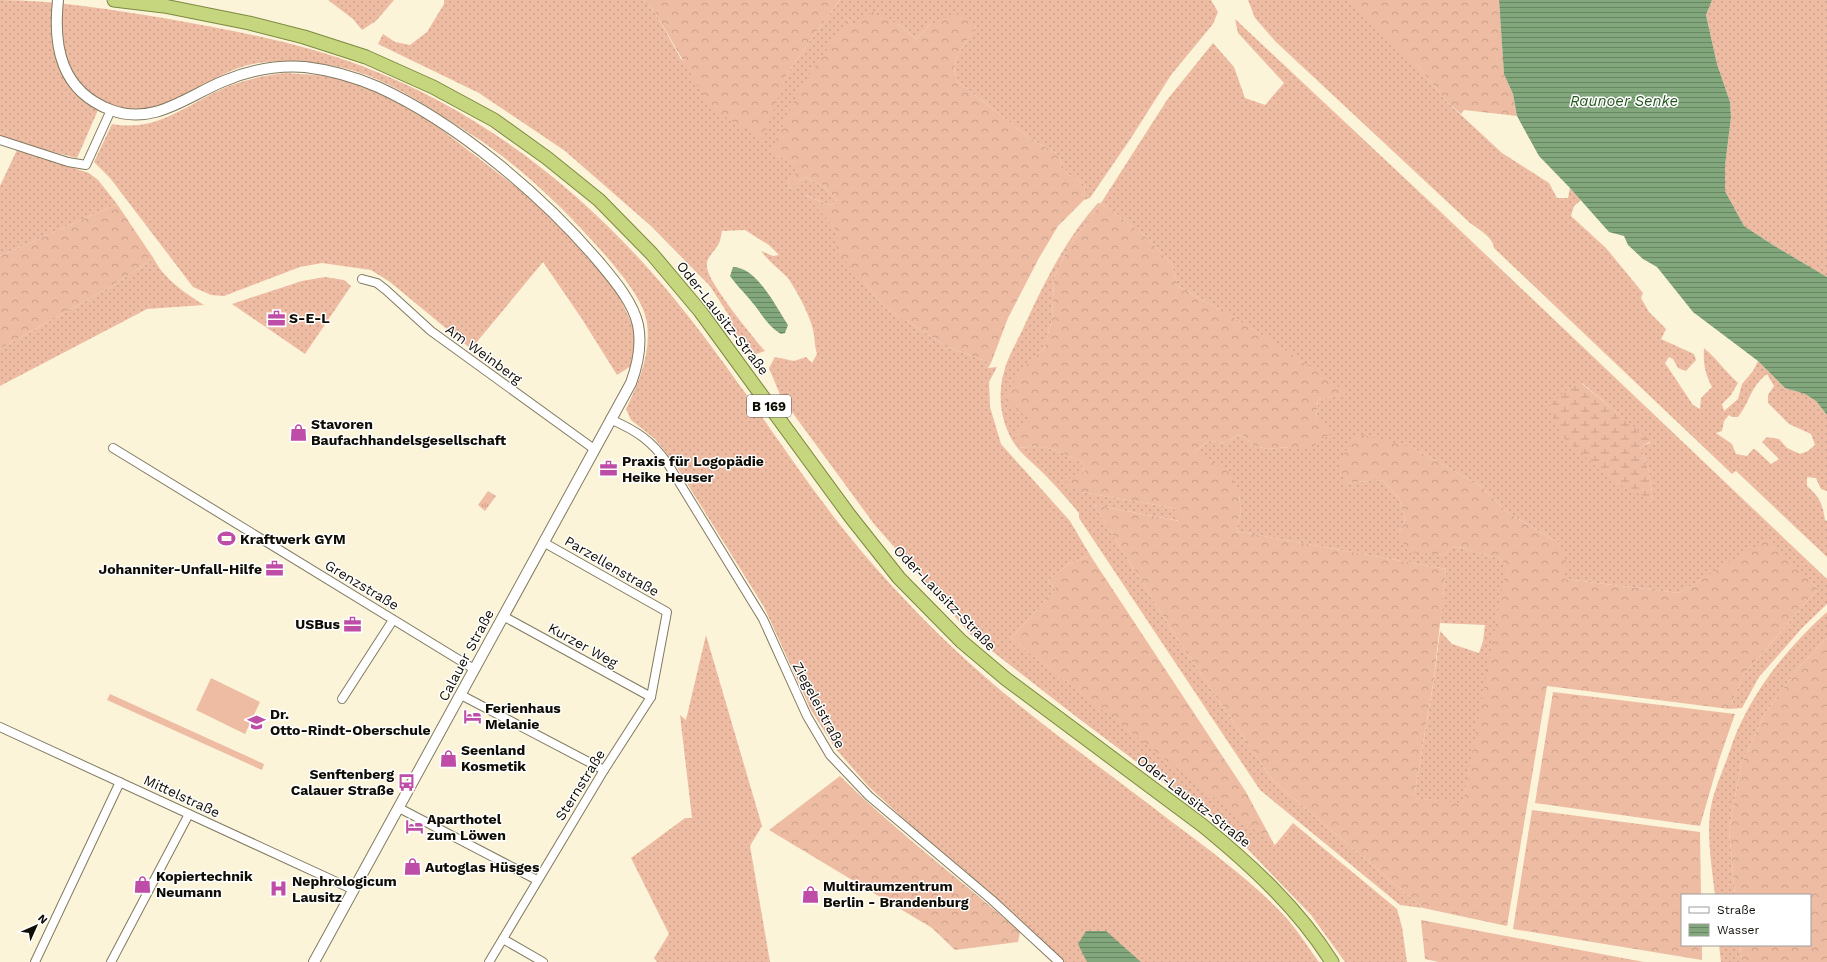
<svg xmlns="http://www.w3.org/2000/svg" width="1827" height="962" viewBox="0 0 1827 962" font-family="'Work Sans',sans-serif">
	<defs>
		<pattern id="grass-dots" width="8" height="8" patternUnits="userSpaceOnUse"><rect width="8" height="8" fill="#eebba3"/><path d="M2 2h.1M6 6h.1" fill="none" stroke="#cba08b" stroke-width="1.8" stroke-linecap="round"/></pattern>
		<pattern id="forest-crowns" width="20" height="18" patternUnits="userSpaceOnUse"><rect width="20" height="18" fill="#eebba3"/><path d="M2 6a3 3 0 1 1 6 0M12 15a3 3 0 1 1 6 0" fill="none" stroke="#cba08b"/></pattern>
		<pattern id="wetland-marsh" width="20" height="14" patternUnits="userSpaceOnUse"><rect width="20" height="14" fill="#eebba3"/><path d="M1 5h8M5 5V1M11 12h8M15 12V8" fill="none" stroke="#cba08b"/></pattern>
		<pattern id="park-tufts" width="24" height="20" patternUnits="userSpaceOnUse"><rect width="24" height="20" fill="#eebba3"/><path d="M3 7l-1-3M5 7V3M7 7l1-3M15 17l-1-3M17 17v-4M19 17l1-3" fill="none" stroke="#cba08b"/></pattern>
		<pattern id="water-rules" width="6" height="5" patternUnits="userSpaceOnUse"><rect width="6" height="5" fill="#82a77d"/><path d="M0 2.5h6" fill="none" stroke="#698664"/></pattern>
	</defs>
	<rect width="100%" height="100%" fill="#fbf4d9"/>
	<g fill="url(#grass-dots)" fill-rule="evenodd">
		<path d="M0,0C57,0 113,10 169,19C236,31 303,43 367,68C499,119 606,210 692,321C743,386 787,456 837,521C872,566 911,608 952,647C1019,711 1099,765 1172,822C1211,851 1257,885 1289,921C1300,934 1309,949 1319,962H1059L869,787L835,748L811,710L764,607L675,464L655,439L631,420L626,409C639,382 651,354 647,323C644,300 620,273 606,256C573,218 535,180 494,150C478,138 461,128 444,117C409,94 370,71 328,65C304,61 278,59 253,64C212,72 179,109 135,109C123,110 113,105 102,101L77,158L0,139Z"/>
		<path d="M328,0H394L376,21L362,30L353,19Z"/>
		<path d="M444,0H643L655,12L681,59L762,138L787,74L812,38L840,0H1211L1218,12L1213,24L1171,75L1131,138L1090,198L1084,200L1085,185L1068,174L1056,153L1031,139L957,81L954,69L958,55L976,26L931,24L916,39L898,24L853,26L848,20L779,156L802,168L788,181L790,189L805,177L823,186L837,200L830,205L805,195L832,224L863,280L883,306L948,347L991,363L988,368L997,367L989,382L990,407L1001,444L1070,521L1090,555L1067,565L1048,581L1056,589L1011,638L1275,845L1293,823L1397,909L1402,927L1407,962H1345L1311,915L1234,835L1078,718L970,634L874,524L781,397L769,368L775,357L794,361L806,357L812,363L817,354C814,345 815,335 812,326C809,314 795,287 787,277C778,268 768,261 761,251L773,256L779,255L769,245L745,230L722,231C721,235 721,239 719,243C716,251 705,257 707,267C708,283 754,338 765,351L751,356L732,330L730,317L710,286L651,226L565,151L479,93L378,44L383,34L395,42L410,45L427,32L444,4Z"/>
		<path d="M1248,0H1350L1420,69L1446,101L1502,153L1549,183L1557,198H1568L1570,188L1581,200L1574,206L1571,216L1606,248L1643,293L1641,298L1649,312L1666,329L1661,339L1694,354L1696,360L1686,371L1678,368L1673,359L1669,357L1665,363L1693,405L1700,409L1701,398L1712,387C1705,374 1703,363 1704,348C1717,359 1726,372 1738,383L1731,395L1722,404L1724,411L1738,399L1742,384L1753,371L1758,361L1785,388L1805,394L1816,401L1827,415V491L1821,489L1816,478L1807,477V486C1820,498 1822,502 1825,520L1827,521V557L1736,471L1732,474L1494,248C1493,237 1478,229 1470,223L1276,42L1255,18ZM1767,374L1774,386L1768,395V403L1789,424L1811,434L1815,445L1808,451L1800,454L1787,448L1779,439L1767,437L1762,442L1779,459L1771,464L1756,450L1753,449L1747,456L1736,454L1732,444L1716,433L1722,431L1724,421L1729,415L1732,417H1738C1750,402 1750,387 1767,374Z"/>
		<path d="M1712,0H1827V277L1773,245L1744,226L1725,191V166L1731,117L1730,102L1717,64L1706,15Z"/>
		<path d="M1235,19L1445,216L1827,579V604L1803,627L1759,677L1742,708L1729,709L1744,674L1818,589L1769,539L1679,593L1564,579L1559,543L1507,512L1481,486L1411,447L1345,483L1382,480L1399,498L1405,519L1399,535L1429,553L1444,555L1454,546L1501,559L1507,568L1463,804L1414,798L1434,679L1440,631L1452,644L1479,653L1483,641L1485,625L1440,623L1446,569L1236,531L1241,511L1239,494L1195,451L1209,441L1225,443L1241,434L1254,446L1268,449L1289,447L1316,419L1318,400L1346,393C1294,353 1236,318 1178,286L1171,263L1143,234L1101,203L1068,248L1054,277L1052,320L1044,348L1022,370L1031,421L1018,448L1038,446L1057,450L1081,462L1085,472L1081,492L1174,508L1180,521L1094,505L1178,640L1273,781L1423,908L1400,905L1260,790L1079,518V513C1068,500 1057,487 1045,475C1033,462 1016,451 1009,434C1000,415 998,392 1004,372C1007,359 1015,345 1021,333C1042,287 1064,241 1098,203H1101L1167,100L1213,43L1234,67L1245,98L1265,105L1284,83L1238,33ZM1581,382L1651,442L1641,447L1649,472L1653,500Z"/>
		<path d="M286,73L329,76L364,86L386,96L434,124L528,196L561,228L603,275L618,294L633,326L635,340L631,366L617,375L582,319L543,262L471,349L390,282L371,270L322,263L300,267L224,296L211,295L193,287L110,178L94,162L112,124C159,133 189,102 229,86C248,79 266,75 286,73Z"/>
		<path d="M17,150L89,173L98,180L117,204L0,256V186Z"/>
		<path d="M154,259C164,279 185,293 204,305L147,309L0,386V349L105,290Z"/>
		<path d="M325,277L344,280L351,286L305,354L232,304L302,281Z"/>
		<path d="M1827,612V638L1797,669L1764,715L1741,765L1729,830L1735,895H1715C1712,868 1707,840 1710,813C1712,796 1719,780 1725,764C1730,752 1733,739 1739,727C1759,683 1791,644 1827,612Z"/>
		<path d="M706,635L762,826L750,846L770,962H657L654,958L669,934L631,858L685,818H692L680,715L686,720Z"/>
		<path d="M1719,945H1740L1742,962H1721Z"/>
	</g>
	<g fill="url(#forest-crowns)">
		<path d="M643,0H840L812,38L787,74L763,139L711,109L655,12Z"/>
		<path d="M1350,0H1499L1504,73L1513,94L1517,116L1464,110L1461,114L1446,101L1420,69L1382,34Z"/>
		<path d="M961,11L976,26L958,55L954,69L957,81L1031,139L1056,153L1068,174L1085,185L1084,200L1058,226L1039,258L1008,318L991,363L948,347L883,306L863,280L836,252L838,236L832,224L804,195L830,205L837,200L823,186L805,177L790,189L788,181L801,168L779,156L770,152L802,85L848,20L853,26L873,12L898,24L916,39L931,24Z"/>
		<path d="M1101,203L1143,234L1171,263L1178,286C1236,318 1294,353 1347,393L1318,400L1316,419L1333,432L1312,447H1289L1268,449L1254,446L1241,434L1225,443L1209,441L1195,451L1229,472L1239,494L1241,511L1236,531L1446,569L1434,678L1414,798L1463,803L1506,567L1501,559L1454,546L1444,555L1408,552L1399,535L1405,519L1399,498L1382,480L1345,483L1338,461L1359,434L1411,447L1481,486L1507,512L1559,543L1567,564L1564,579L1679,593L1769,538L1818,589L1744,674L1729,709L1547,686L1507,926L1423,908L1273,781L1178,640L1094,505L1179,521L1174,508L1081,492L1064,484L1073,475L1085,472L1081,462L1057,450L1038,446L1018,448L1016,433L1031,421L1004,398L1022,369L1044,348L1052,320L1054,277L1068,248Z"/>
		<path d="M117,204L154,259L105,290L0,349V256Z"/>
		<path d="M1090,555L1246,792L1275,846L1011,638L1056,589L1048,581L1067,565Z"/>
		<path d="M1827,638V962H1742L1740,945H1810V895H1735L1729,830L1741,765L1764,715L1797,669Z"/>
		<path d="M1553,692L1735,714L1719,760L1700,826L1535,803Z"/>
		<path d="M840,776C896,832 960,879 1020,932L1018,942L955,950L932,928L769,830Z"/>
		<path d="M1532,810L1700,832L1701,895H1682V945H1702V960L1513,929Z"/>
		<path d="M1421,920L1644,962H1439L1425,959Z"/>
	</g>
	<path fill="url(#wetland-marsh)" d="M1580,382L1651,441L1641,447L1649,472L1653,500L1611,481L1561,435L1549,407L1566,390Z"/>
	<path fill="url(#park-tufts)" d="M488,491L496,496L485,511L478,505Z"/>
	<g fill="#eebba3">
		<path d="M211,678L260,702L245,734L196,710Z"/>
		<path d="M110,694L264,764L262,770L107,700Z"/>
	</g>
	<g fill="url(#water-rules)">
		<path d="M1499,0H1712L1706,15L1717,64L1730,102L1731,117L1725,166V191L1744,226L1773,245L1827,277V415L1816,401L1805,394L1785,388L1758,361L1693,312L1657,267L1643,259L1628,245L1624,236L1609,232L1570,188L1539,156L1529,138L1517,116L1513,94L1504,74Z"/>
		<path d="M733,267C757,267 776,307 788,325L785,333L781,334C767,326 761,312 751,301C744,292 737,286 730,276Z"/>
		<path d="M1086,931H1106L1141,962H1087L1078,944Z"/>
	</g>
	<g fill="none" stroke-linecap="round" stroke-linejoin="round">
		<defs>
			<g id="minor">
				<path d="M0,140L68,162L86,165L111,110"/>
				<path d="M362,279L377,283L386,290L431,331L594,449"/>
				<path d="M610,419C637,431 651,440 668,464L763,619L807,716L830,755L869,796L992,900L1059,962"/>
				<path d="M113,448L474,669"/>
				<path d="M503,616L651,697"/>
				<path d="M461,695L604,770"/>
				<path d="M342,699L393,620"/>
				<path d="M0,727L354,890"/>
				<path d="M399,808L537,880"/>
				<path d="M503,939L543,962"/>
				<path d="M35,962L120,782"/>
				<path d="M111,962L189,814"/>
				<path d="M489,962L604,770L651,697L667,612L543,542"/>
			</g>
			<path id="tertiary" d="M58,0C53,47 61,91 111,110C154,126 187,96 224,81C250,70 277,65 305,67C330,70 355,77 378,87C457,123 543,196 599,262C614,280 633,302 638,325C642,345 638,364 631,383L314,962"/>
			<path id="trunk" d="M114,0L164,6L249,23L304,37L366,57L433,87L494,120L547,158L599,200L652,254L700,311L850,516L899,578L961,641L1006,679L1202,825C1251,865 1298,908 1332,962"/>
		</defs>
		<use href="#minor" stroke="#817a62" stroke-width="10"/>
		<use href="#tertiary" stroke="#817a62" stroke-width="12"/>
		<use href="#trunk" stroke="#7d8940" stroke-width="15"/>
		<use href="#minor" stroke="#fff" stroke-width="8"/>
		<use href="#tertiary" stroke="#fff" stroke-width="10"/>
		<use href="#trunk" stroke="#c6d67f" stroke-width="13"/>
	</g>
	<defs>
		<symbol id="office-bare" viewBox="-9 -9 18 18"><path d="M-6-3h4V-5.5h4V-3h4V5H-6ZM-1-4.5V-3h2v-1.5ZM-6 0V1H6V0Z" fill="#be4da8" stroke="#fff" stroke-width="2.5" paint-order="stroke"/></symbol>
		<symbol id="shop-bare" viewBox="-9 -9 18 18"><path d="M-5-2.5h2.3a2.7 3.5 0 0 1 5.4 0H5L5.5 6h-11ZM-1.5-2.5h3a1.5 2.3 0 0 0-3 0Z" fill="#be4da8" stroke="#fff" stroke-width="2.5" paint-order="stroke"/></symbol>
		<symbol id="stadium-bare" viewBox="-9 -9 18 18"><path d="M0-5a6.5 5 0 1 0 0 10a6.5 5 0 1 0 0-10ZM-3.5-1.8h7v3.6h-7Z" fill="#be4da8" stroke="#fff" stroke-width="2.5" paint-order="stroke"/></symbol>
		<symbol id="hotel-bare" viewBox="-9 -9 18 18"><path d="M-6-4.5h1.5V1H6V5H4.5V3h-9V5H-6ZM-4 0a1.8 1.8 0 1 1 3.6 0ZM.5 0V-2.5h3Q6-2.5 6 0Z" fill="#be4da8" stroke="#fff" stroke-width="2.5" paint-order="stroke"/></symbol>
		<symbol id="school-bare" viewBox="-9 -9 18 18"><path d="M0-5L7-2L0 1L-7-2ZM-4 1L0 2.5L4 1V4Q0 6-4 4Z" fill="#be4da8" stroke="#fff" stroke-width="2.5" paint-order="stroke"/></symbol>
		<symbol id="bus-bare" viewBox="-9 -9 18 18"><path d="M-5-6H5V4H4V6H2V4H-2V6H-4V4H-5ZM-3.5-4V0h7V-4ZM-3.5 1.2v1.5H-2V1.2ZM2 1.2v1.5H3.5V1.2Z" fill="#be4da8" stroke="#fff" stroke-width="2.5" paint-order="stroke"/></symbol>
		<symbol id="hospital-bare" viewBox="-9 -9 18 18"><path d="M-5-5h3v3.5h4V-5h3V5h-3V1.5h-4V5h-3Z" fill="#be4da8" stroke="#fff" stroke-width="2.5" paint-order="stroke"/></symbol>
	</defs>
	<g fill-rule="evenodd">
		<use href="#office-bare" x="264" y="306" width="25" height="25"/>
		<use href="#shop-bare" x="286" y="420" width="25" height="25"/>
		<use href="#office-bare" x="596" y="456" width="25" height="25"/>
		<use href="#stadium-bare" x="214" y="526" width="25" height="25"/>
		<use href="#office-bare" x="262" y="556" width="25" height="25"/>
		<use href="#office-bare" x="340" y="612" width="25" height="25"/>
		<use href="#hotel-bare" x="460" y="704" width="25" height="25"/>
		<use href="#school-bare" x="244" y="710" width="25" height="25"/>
		<use href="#shop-bare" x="436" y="746" width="25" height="25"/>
		<use href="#bus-bare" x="394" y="770" width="25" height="25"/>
		<use href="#hotel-bare" x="402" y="814" width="25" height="25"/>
		<use href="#shop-bare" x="400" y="854" width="25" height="25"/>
		<use href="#shop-bare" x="130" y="872" width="25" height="25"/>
		<use href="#hospital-bare" x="266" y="876" width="25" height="25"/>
		<use href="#shop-bare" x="798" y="882" width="25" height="25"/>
	</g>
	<g text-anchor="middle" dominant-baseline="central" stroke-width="3" stroke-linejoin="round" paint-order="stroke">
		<rect fill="#fff" stroke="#585650" stroke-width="1" x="747" y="395" width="44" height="22" rx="3"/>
		<g font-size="13" font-weight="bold" fill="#100d05">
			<text x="769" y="406">B 169</text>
		</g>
		<g font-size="14" font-weight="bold" fill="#100d05" stroke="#fff" text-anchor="start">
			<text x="289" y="318">S-E-L</text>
			<text x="311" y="424">Stavoren<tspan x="311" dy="16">Baufachhandelsgesellschaft</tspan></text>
			<text x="622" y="461">Praxis für Logopädie<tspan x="622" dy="16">Heike Heuser</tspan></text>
			<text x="240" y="539">Kraftwerk GYM</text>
			<text x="262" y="569" text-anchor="end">Johanniter-Unfall-Hilfe</text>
			<text x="340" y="624" text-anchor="end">USBus</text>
			<text x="485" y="708">Ferienhaus<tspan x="485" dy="16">Melanie</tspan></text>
			<text x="270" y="714">Dr.<tspan x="270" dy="16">Otto-Rindt-Oberschule</tspan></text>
			<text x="461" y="750">Seenland<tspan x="461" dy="16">Kosmetik</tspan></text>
			<text x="394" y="774" text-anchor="end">Senftenberg<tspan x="394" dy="16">Calauer Straße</tspan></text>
			<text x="427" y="819">Aparthotel<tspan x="427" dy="16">zum Löwen</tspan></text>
			<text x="425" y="867">Autoglas Hüsges</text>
			<text x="156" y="876">Kopiertechnik<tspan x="156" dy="16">Neumann</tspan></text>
			<text x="292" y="881">Nephrologicum<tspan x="292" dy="16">Lausitz</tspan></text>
			<text x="823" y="886">Multiraumzentrum<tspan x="823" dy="16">Berlin - Brandenburg</tspan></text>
		</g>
		<g font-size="14" fill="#100d05" stroke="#fff">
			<text transform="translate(723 318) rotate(52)">Oder-Lausitz-Straße</text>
			<text transform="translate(484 354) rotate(36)">Am Weinberg</text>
			<text transform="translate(612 566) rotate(30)">Parzellenstraße</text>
			<text transform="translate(362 585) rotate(31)">Grenzstraße</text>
			<text transform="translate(945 598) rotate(46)">Oder-Lausitz-Straße</text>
			<text transform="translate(583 645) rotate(29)">Kurzer Weg</text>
			<text transform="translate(466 655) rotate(-62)">Calauer Straße</text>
			<text transform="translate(819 705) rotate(62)">Ziegeleistraße</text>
			<text transform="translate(580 785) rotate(-58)">Sternstraße</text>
			<text transform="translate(182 796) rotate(25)">Mittelstraße</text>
			<text transform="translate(1194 801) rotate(38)">Oder-Lausitz-Straße</text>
		</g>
		<g font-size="15" font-style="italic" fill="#24571f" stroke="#fff">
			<text x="1624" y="101">Raunoer Senke</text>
		</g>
	</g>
	<rect x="1681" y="894" width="130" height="52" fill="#ffffff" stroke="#9f9e9b"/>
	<rect x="1689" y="907" width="20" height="6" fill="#ffffff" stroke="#9f9e9b"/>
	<text x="1717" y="914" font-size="12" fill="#100d05">Straße</text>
	<rect x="1689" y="924" width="20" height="12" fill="url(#water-rules)" stroke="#9f9e9b"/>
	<text x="1717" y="934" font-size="12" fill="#100d05">Wasser</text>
	<g transform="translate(36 926) rotate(45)" stroke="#ffffff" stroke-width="3" paint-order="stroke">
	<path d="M0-3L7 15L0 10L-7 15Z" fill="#100d05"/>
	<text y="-6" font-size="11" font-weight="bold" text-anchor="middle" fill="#100d05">N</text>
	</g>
</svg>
